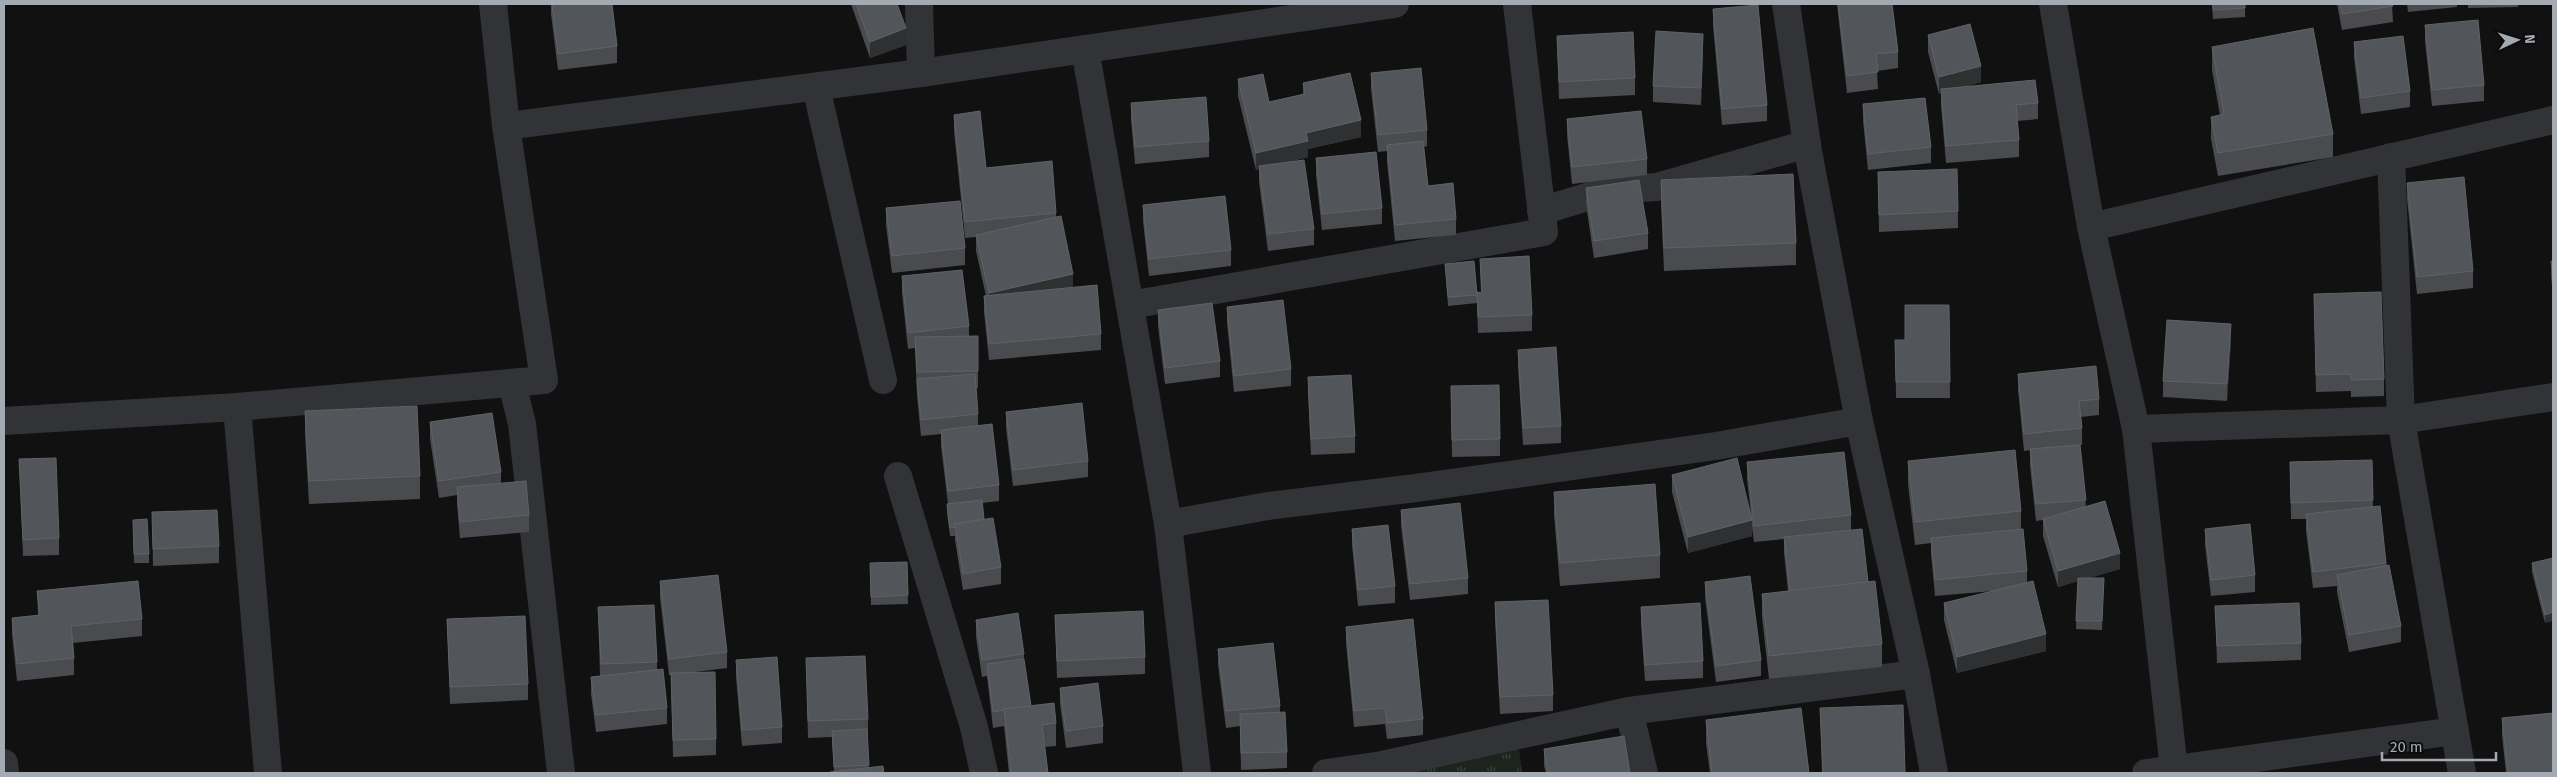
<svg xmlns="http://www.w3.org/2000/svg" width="2557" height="777" viewBox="0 0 2557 777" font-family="'Fira Sans',sans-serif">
	<defs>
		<pattern id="park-tufts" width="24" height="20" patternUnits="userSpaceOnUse" patternTransform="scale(1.25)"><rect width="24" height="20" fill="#1d241d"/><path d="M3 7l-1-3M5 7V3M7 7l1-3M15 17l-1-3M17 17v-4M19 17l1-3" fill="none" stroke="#3b413b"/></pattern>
	</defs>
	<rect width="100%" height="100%" fill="#111112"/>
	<path fill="url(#park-tufts)" d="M1519,749L1522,773H1405Z"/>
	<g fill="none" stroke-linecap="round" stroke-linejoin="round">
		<g stroke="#323336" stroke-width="28">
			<path d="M919,4L921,73"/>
			<path d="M2053,4L2091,227L2136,429L2174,769"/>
			<path d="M1085,49L1168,524"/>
			<path d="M816,87L883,380"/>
			<path d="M506,126L921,73L1395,4"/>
			<path d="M2391,157L2401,420L2462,773"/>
			<path d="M1541,211L1610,190L1657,187L1807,144"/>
			<path d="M2091,227L2553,120"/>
			<path d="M1130,305L1544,232L1517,4"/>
			<path d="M512,383L522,424L561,773"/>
			<path d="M4,421L237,407"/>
			<path d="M1859,421L1916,674L1934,773"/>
			<path d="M2136,429L2401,420L2553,397"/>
			<path d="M898,476L974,727L984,773"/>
			<path d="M1629,711L1644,773"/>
			<path d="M4,763L5,773"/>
			<path d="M268,773L237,407L544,380L506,126L493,4"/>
			<path d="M1197,773L1168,524L1268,506L1416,488L1716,446L1859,421L1808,151L1786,4"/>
			<path d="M1326,773L1382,765L1629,711L1916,674"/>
			<path d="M2146,773L2455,731"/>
		</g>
	</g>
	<g fill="#494b4e">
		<path d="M551,4H612L617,46V63L558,70L551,14Z"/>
		<path d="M851,4H897L906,45L870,58Z"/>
		<path d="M1837,4H1892L1898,52V68L1877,71L1878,89L1847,93Z"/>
		<path d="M2212,4H2245V17L2213,19Z"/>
		<path d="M2337,4H2392L2393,22L2342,30Z"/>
		<path d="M2407,4H2457V7L2408,12Z"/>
		<path d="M2468,4H2518V7L2468,8Z"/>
		<path d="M1713,9L1767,105V121L1722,125L1713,26Z"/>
		<path d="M2425,25L2484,85V101L2432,106L2425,42Z"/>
		<path d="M1928,35L1981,82L1964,87L2038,103V119L2017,121L2019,140V157L1946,163L1941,106V93L1939,94L1928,52Z"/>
		<path d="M1557,36L1635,78V95L1559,99Z"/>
		<path d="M2354,42L2410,91V107L2361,114L2354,58Z"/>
		<path d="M2212,47L2333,134V157L2218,176L2211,139V117L2220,115L2212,70Z"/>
		<path d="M1703,51L1701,105L1653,102V86Z"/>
		<path d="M1371,73L1427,130V146L1424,147L1428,186L1456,219V235L1395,241L1387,162V151L1378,152L1371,89Z"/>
		<path d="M1238,79L1269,102L1303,94V83L1361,137L1308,149V157L1288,162L1314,229V245L1268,251L1259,182V169L1256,170L1238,96Z"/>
		<path d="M1131,103L1209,141V157L1135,164L1131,120Z"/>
		<path d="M1863,104L1931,147V163L1868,170L1863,121Z"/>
		<path d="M954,115L986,168L1056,213V217L1073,288L1101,334V350L989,360L984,312V296H986L976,251V237L965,238L954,131Z"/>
		<path d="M1567,119L1647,159V175L1572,184L1567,135Z"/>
		<path d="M1316,158L1382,208V224L1322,230L1316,175Z"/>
		<path d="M1878,172L1958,211V228L1879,232Z"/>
		<path d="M1661,180L1796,243V265L1664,271L1661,203Z"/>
		<path d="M2407,183L2473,271V288L2417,294L2407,199Z"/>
		<path d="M1586,188L1648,233V249L1594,258L1586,205Z"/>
		<path d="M1143,205L1231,250V266L1149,276L1143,221Z"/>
		<path d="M886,208L965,248V265L892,273L886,225Z"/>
		<path d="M1480,259L1532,315V331L1478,333L1477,303L1448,306L1445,264L1477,292L1481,293Z"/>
		<path d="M2551,261H2553V294L2551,277Z"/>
		<path d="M902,276L969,326V336H978V388H976L978,414V426L999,485V501L982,503L984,519L1001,567V584L963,590L955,540V536H950L947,513L948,504L941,446V434L921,436L917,396L915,348L908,349L902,293Z"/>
		<path d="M2314,294L2384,379V396L2351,397V391L2316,392Z"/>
		<path d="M1949,305L1950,398H1896L1895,340H1905Z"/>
		<path d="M1227,307L1291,369V386L1234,392L1227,323Z"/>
		<path d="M1158,310L1220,361V377L1165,384L1158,326Z"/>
		<path d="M2231,341L2227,401L2163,397V381Z"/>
		<path d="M1518,350L1561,426V443L1523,445L1518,366Z"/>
		<path d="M2018,374L2099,399V415L2081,417L2082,428V445H2080L2086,507L2120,569L2089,578H2104L2102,630L2076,629L2078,581L2058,587L2043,536V520L2036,521L2030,466V450L2024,451L2018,390Z"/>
		<path d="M1308,377L1355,436V453L1311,455L1308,393Z"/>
		<path d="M1451,386L1500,439V456L1452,457Z"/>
		<path d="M305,411L420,476V499L309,504L305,434Z"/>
		<path d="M1006,412L1088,461V477L1013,486L1006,428Z"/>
		<path d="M430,422L501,472V483L529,515V532L460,538L457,504V495L439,498L430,439Z"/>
		<path d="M19,459L59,538V555L23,556Z"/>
		<path d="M2372,460L2373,507L2401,626V642L2349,652L2337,592V586L2313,588L2306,531V519H2291L2290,462Z"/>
		<path d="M1908,461L2021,511V530L2027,571V582L2046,651L1957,673L1944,620V603L1993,591L1935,596L1931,554V543L1915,545L1908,484Z"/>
		<path d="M1747,462L1851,515V530L1868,582L1882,644V667L1769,679L1762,617V594L1788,591L1784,553V539L1754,542L1752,527V536L1688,553L1672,492V475L1751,514L1747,479Z"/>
		<path d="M1554,492L1660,555V578L1560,586L1554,515Z"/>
		<path d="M1401,510L1468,578V594L1410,600L1401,526Z"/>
		<path d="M152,512L219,546V563L153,566Z"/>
		<path d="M133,520L149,554V563H134Z"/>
		<path d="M1352,529L1395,586V603L1358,606L1352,545Z"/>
		<path d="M2205,529L2255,575V592L2211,596L2205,545Z"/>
		<path d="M2553,558L2545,623L2532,572V563Z"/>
		<path d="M907,562L908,604L871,605L870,563Z"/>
		<path d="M660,581L727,652V668L695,672L716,739V755L673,757L671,675H669L660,598Z"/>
		<path d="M1705,582L1761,660V676L1716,682L1705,598Z"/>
		<path d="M37,591L142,619V636L73,643L74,658V675L17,681L12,634V618L38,616Z"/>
		<path d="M1495,602L1553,695V711L1500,714L1495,619Z"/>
		<path d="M2215,606L2301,643V660L2217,663Z"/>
		<path d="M598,607L657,662V670L667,708V724L596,732L591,694V677L600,676Z"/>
		<path d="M1641,607L1703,661V678L1645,681L1641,623Z"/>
		<path d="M1055,615L1145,657V674L1057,678Z"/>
		<path d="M447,619L528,684V700L450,704Z"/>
		<path d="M976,620L1024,654V661L1031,706L1056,723V746L1045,747L1048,773H1009L1004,726L993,728L987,676L982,677L976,637Z"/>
		<path d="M1346,627L1423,719V735L1387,739L1385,724L1354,727L1346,643Z"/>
		<path d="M1218,649L1280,706V712L1287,752V768L1241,770L1240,726L1226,728L1218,665Z"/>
		<path d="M806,658L868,719V736H867L869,768L834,772L832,737L808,738Z"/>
		<path d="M736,660L782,727V743L742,746L736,677Z"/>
		<path d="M1060,688L1103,726V743L1066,748L1060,704Z"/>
		<path d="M1820,708L1905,773H1822Z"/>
		<path d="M2502,718L2553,773H2506L2502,735Z"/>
		<path d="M1706,720L1809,773H1710L1706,743Z"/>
		<path d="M1544,749L1630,773H1546L1544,766Z"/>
	</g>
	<g fill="#2e3032">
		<path d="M906,28V45L870,58V42Z"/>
		<path d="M1703,34V51L1701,105V88Z"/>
		<path d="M1981,66V82L1941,93V89V93L1939,94V77Z"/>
		<path d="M1361,120V137L1308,149V157L1259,169V166V169L1256,170V153L1306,133Z"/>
		<path d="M1073,274V290L989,309V293Z"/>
		<path d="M2231,324V341L2227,401V384Z"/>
		<path d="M1752,520V536L1688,553V537Z"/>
		<path d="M2120,553V569L2058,587V571Z"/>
		<path d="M2553,612V621L2545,623V615Z"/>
		<path d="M2046,634V651L1957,673V657Z"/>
	</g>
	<g fill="#525559" stroke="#5f6367">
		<path d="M552,4H612L617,46L558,54Z"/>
		<path d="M856,4H897L906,28L870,42Z"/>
		<path d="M1838,4H1892L1898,52L1876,54L1878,72L1847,76Z"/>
		<path d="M2213,4H2245V8L2213,10Z"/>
		<path d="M2340,4H2392L2393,6L2342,14Z"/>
		<path d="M1758,5L1767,105L1722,109L1713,9Z"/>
		<path d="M2478,20L2484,85L2432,90L2425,25Z"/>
		<path d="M1970,24L1981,66L1939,77L1928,35Z"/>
		<path d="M2313,28L2333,134L2218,153L2211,117L2224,114L2212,47Z"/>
		<path d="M1656,31L1703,34L1701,88L1653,86Z"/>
		<path d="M1633,32L1635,78L1559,82L1557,36Z"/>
		<path d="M2403,36L2410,91L2361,98L2354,42Z"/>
		<path d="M1421,68L1427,130L1378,135L1371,73Z"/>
		<path d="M1350,73L1361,120L1306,133L1308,141L1256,153L1238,79L1263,74L1269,102L1305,94L1303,83Z"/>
		<path d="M2035,80L2038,103L2016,105L2019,140L1946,146L1941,89Z"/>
		<path d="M1206,97L1209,141L1135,147L1131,103Z"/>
		<path d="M1925,98L1931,147L1868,154L1863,104Z"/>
		<path d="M980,111L986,168L1052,161L1056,213L965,222L954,115Z"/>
		<path d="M1641,111L1647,159L1572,167L1567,119Z"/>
		<path d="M1423,141L1428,186L1453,183L1456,219L1395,225L1387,145Z"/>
		<path d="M1376,152L1382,208L1322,214L1316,158Z"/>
		<path d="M1304,160L1314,229L1268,234L1259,166Z"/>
		<path d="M1957,169L1958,211L1879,215L1878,172Z"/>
		<path d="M1793,174L1796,243L1664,248L1661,180Z"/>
		<path d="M2464,177L2473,271L2417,277L2407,183Z"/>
		<path d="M1639,180L1648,233L1594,241L1586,188Z"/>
		<path d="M1225,196L1231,250L1149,259L1143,205Z"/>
		<path d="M960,201L965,248L892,256L886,208Z"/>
		<path d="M1061,216L1073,274L989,293L976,235Z"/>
		<path d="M1529,256L1532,315L1478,317L1477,292L1482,293L1480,259Z"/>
		<path d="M1474,261L1477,295L1448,297L1445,264Z"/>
		<path d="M2551,261H2553V278Z"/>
		<path d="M962,270L969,326L908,333L902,276Z"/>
		<path d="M1097,285L1101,334L989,344L984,296Z"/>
		<path d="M2381,292L2384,379L2351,380V374L2316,375L2314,294Z"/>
		<path d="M1283,300L1291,369L1234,376L1227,307Z"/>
		<path d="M1212,303L1220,361L1165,368L1158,310Z"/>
		<path d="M1905,305H1949L1950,382H1896L1895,340H1905Z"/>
		<path d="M2167,320L2231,324L2227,384L2163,381Z"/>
		<path d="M978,336V371L917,372L915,337Z"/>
		<path d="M1556,347L1561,426L1523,428L1518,350Z"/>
		<path d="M2096,366L2099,399L2079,401L2082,428L2024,434L2018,374Z"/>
		<path d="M975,374L978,414L921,420L917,379Z"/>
		<path d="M1351,375L1355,436L1311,439L1308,377Z"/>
		<path d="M1499,385L1500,439L1452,440L1451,386Z"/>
		<path d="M1082,403L1088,461L1013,470L1006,412Z"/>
		<path d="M417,406L420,476L309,481L305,411Z"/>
		<path d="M492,413L501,472L439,481L430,422Z"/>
		<path d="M992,424L999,485L948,491L941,430Z"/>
		<path d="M2080,445L2086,500L2036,504L2030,449Z"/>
		<path d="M2015,450L2021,511L1915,522L1908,461Z"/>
		<path d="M1844,452L1851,515L1754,526L1747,462Z"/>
		<path d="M56,458L59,538L23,540L19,459Z"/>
		<path d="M1737,458L1752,520L1688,537L1672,475Z"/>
		<path d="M2372,460L2373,500L2291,503L2290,462Z"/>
		<path d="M526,481L529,515L460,522L457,487Z"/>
		<path d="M1655,484L1660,555L1560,563L1554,492Z"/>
		<path d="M982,500L984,519L955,524V527L950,528L947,504Z"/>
		<path d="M2105,501L2120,553L2058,571L2043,519Z"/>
		<path d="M1460,503L1468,578L1410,584L1401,510Z"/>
		<path d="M2380,506L2386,563L2313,572L2306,514Z"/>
		<path d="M217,510L219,546L153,549L152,512Z"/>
		<path d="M993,518L1001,567L963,574L955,524Z"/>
		<path d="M147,519L149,554H134L133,520Z"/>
		<path d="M2250,524L2255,575L2211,580L2205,529Z"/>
		<path d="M1388,525L1395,586L1358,590L1352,529Z"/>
		<path d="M1862,529L1868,582L1790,591L1784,537Z"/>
		<path d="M2023,529L2027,571L1935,580L1931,538Z"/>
		<path d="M2553,558V612L2545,615L2532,563Z"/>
		<path d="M907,562L908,595L871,597L870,563Z"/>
		<path d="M2389,565L2401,626L2349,635L2337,575Z"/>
		<path d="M718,575L727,652L669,659L660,581Z"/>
		<path d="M1750,576L1761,660L1716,666L1705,582Z"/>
		<path d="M2078,578H2104L2102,621H2076Z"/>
		<path d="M138,581L142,619L71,626L74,658L17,664L12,618L40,615L37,591Z"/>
		<path d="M1875,581L1882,644L1769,656L1762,594Z"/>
		<path d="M2033,581L2046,634L1957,657L1944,603Z"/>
		<path d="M1548,600L1553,695L1500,697L1495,602Z"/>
		<path d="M1700,603L1703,661L1645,665L1641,607Z"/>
		<path d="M2299,603L2301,643L2217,646L2215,606Z"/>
		<path d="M654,605L657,662L601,664L598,607Z"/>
		<path d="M1143,611L1145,657L1057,661L1055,615Z"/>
		<path d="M1018,613L1024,654L982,660L976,620Z"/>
		<path d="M525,616L528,684L450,687L447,619Z"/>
		<path d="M1413,619L1423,719L1387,723L1385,708L1354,711L1346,627Z"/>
		<path d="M1273,643L1280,706L1226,711L1218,649Z"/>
		<path d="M865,656L868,719L808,721L806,658Z"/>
		<path d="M777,657L782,727L742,730L736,660Z"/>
		<path d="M1024,659L1031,706L1004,709V710L993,712L987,664Z"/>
		<path d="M663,669L667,708L596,715L591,677Z"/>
		<path d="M715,672L716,739L673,740L671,673Z"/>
		<path d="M1098,683L1103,726L1066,731L1060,688Z"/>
		<path d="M1054,703L1056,723L1042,725L1048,773H1011L1004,709Z"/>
		<path d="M1903,705L1905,773H1823L1820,708Z"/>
		<path d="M1801,708L1809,773H1712L1706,720Z"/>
		<path d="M1285,712L1287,752L1241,753L1240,714Z"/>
		<path d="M2553,713V773H2508L2502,718Z"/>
		<path d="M867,729L869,765L834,767L832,731Z"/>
		<path d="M1624,736L1630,773H1548L1544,749Z"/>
		<path d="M883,766L884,773H830V772Z"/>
	</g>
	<rect width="2557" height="777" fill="none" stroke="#a3aab1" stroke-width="10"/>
	<g transform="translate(2517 40) rotate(86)" stroke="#0c0c0d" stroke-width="4" paint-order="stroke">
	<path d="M0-4L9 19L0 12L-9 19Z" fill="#a3aab1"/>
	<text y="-8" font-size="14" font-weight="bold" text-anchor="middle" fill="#a3aab1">N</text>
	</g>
	<path d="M2382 752v8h114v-8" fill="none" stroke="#a3aab1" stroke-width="2.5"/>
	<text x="2390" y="752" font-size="15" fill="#a3aab1" stroke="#0c0c0d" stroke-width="4" paint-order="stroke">20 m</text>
</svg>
